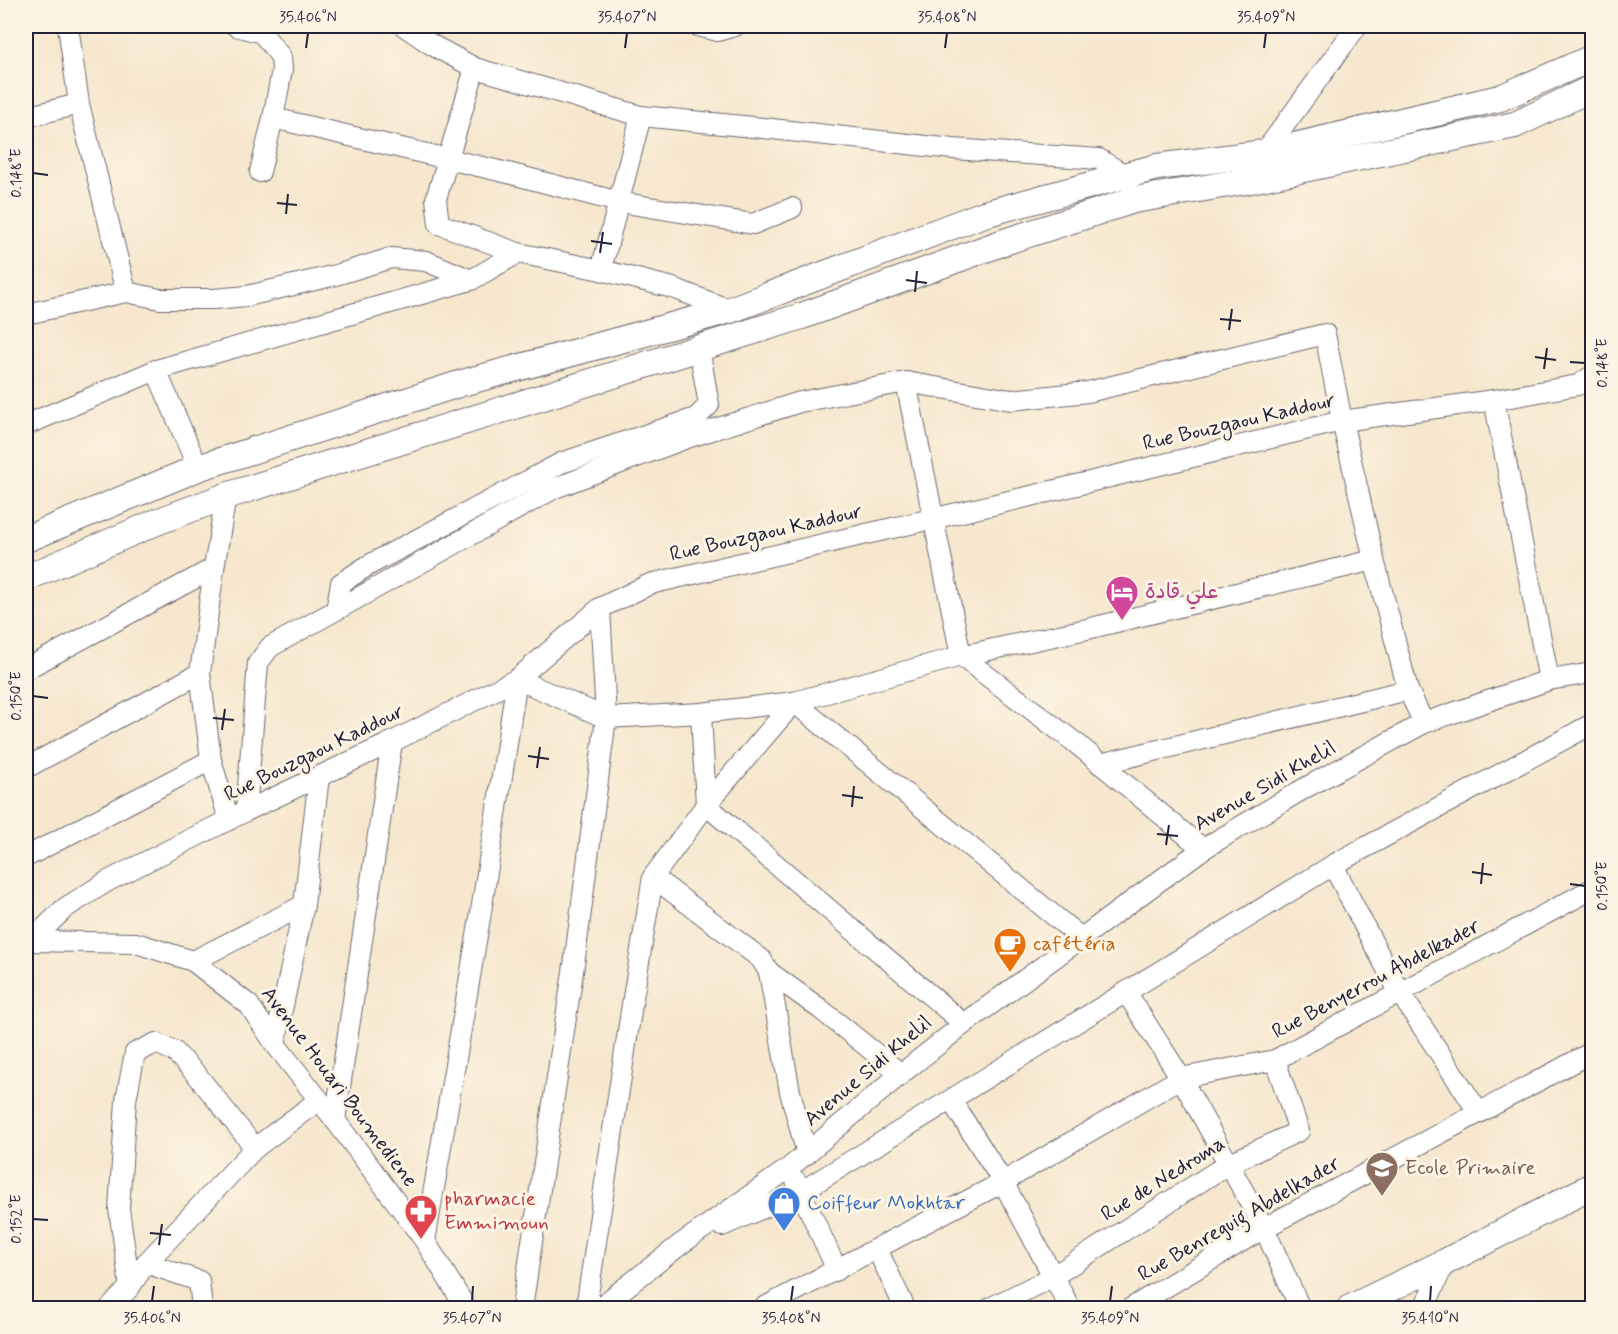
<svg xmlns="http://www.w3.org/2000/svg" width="1618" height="1334" viewBox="0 0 1618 1334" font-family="Mynerve,'Playpen Sans Arabic',sans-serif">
	<rect width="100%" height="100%" fill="#fcf5e5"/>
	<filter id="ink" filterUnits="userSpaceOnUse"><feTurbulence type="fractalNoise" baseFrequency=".0167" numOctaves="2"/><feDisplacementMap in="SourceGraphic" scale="12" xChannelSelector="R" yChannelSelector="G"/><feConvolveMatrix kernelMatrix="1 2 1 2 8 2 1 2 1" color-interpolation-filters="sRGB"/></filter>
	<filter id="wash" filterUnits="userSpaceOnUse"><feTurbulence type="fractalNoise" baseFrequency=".008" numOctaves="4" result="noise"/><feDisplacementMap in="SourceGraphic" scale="24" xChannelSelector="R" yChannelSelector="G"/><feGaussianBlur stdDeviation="1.35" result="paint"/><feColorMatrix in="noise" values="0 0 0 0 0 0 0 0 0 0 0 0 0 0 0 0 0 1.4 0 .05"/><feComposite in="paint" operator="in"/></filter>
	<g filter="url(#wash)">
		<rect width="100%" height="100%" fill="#f6e7ce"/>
	</g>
	<g filter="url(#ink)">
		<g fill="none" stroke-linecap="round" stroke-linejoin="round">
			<defs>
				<g id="minor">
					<path d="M68,26L79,104L126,292"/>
					<path d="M236,26L262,33L281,57L282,70L273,118L260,172"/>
					<path d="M404,26L432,45L475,68L641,116L763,128L953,149L1099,159L1126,176L1128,183"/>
					<path d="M698,26L718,31L735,26"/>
					<path d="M475,68L436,199L439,224L518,253L601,270L673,288L730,310"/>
					<path d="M26,117L79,104"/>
					<path d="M273,118L508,173L619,202L753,224L792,208"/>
					<path d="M1264,153L1357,26"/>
					<path d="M601,270L641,116"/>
					<path d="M26,314L126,292L160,299H214L247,296L336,275L391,258L426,261L471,280"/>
					<path d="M156,370L198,468"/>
					<path d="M906,382L961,656L1077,744L1203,849"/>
					<path d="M1494,400L1549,680"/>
					<path d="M26,425L156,370L471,280L518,253"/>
					<path d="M226,496L214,568L200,673L211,760L229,820"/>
					<path d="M336,610L341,583L367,566L561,463L696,418L709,405L699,348"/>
					<path d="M26,669L214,568"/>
					<path d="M701,713L706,805L964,1024"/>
					<path d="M1100,764L1408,690"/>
					<path d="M26,768L200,673"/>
					<path d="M246,811L258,663L270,647L555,488L687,438L800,402L906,382L1011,400L1088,392L1325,334L1342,421L1374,560L1408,690L1424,723"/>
					<path d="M26,857L211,760"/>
					<path d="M1333,865L1373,943L1400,993L1479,1113"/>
					<path d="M653,877L761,959L769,972L790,1092L807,1154"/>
					<path d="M31,941L65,908L108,881L246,811L392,742L517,679L600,608L650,584L1031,496L1342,421L1494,400L1578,385L1592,376"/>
					<path d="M26,943L31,941L136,943L193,961L249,1005L275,1044L335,1120L425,1241L466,1308"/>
					<path d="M193,961L304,905"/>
					<path d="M769,972L819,1008L901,1074"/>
					<path d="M1126,992L1181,1078L1264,1228L1300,1308"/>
					<path d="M275,1044L304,905L319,776"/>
					<path d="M951,1100L1003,1182L1070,1308"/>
					<path d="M335,1120L392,742"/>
					<path d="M796,1181L837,1270"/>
					<path d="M722,1226L802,1191L1333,865L1592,724"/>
					<path d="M425,1241L480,918L517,679L606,718L701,713L794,702L961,656L1087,629L1374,560"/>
					<path d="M877,1249L905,1308"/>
					<path d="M146,1263L199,1281L202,1308"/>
					<path d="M130,1287L119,1209L126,1100L135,1053L156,1043L174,1051L197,1075L255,1148"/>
					<path d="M110,1308L130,1287L146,1263L255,1148L319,1100"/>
					<path d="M522,1308L574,965L606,718L600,608"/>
					<path d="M586,1308L633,998L653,877L706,805L794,702L1081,938"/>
					<path d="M599,1308L681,1244L789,1168L901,1074L964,1024L1203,849L1305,788L1424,723L1549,680L1592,673"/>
					<path d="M763,1308L1003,1182L1181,1078L1275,1060L1592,889"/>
					<path d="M990,1308L1052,1277L1228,1164L1299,1131L1275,1060"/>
					<path d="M1131,1308L1264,1228L1592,1052"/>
					<path d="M1424,1308L1445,1262"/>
				</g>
				<g id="major">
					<path d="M26,539L198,468L462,383L730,310L984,214L1157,167L1264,153L1500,98L1592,58"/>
					<path d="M26,578L159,521L226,496L802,316L1004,242L1134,200L1246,181L1515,125L1592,88"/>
					<path d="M1350,1308L1445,1262L1592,1186"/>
				</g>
			</defs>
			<use href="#minor" stroke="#6c676e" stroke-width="22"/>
			<use href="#major" stroke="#6c676e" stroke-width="28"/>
			<use href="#minor" stroke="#fff" stroke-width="20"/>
			<use href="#major" stroke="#fff" stroke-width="26"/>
		</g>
	</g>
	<path fill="none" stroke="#22223b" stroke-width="2" d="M306,48L308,33M625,48L627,33M945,48L947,33M1264,48L1266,33M33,173L48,175M277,203L297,205M286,214L288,194M591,241L612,244M600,253L603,232M906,280L927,283M915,292L917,271M1220,319L1241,321M1229,330L1232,309M1535,357L1556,360M1570,362L1585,363M1544,369L1547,348M33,696L48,698M213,718L234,720M222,730L225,709M528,756L549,759M537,768L540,747M842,795L863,798M852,807L854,786M1157,834L1178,836M1166,845L1169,825M1472,872L1492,875M1481,884L1483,863M1570,884L1585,886M33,1219L48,1220M150,1233L171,1235M159,1245L162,1224M152,1301L154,1286M472,1301L473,1286M791,1301L793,1286M1110,1301L1112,1286M1430,1301L1431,1286"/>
	<defs>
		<symbol id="hotel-pin" viewBox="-11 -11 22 30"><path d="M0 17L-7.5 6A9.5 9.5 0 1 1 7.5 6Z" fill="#d1479c" stroke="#fcf5e5"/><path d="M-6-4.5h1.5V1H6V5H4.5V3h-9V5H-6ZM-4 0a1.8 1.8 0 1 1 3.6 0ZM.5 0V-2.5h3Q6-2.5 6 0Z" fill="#fff"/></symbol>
		<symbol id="cafe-pin" viewBox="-11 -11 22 30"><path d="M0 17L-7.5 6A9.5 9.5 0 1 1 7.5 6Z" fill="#e8710a" stroke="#fcf5e5"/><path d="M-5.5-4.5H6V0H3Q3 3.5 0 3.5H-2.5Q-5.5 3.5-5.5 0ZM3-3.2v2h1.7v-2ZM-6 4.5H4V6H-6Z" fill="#fff"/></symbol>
		<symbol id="school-pin" viewBox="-11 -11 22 30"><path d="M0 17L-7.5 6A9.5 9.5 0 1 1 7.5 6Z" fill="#8d6e63" stroke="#fcf5e5"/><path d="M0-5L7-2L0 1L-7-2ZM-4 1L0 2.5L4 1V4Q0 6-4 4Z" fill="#fff"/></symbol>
		<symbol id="shop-pin" viewBox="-11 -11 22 30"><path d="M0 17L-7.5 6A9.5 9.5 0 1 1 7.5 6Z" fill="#3f7fe0" stroke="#fcf5e5"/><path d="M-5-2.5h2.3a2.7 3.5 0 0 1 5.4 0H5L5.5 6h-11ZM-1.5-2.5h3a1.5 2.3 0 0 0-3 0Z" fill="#fff"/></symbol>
		<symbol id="pharmacy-pin" viewBox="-11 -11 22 30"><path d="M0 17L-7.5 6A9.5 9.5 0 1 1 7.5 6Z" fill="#e0444e" stroke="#fcf5e5"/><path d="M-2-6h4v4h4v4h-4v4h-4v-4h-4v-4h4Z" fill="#fff"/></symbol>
	</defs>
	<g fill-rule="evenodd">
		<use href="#hotel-pin" x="1103" y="573" width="38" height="52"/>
		<use href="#cafe-pin" x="991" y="925" width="38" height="52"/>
		<use href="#school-pin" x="1363" y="1149" width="38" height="52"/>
		<use href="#shop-pin" x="765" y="1184" width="38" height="52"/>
		<use href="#pharmacy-pin" x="402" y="1192" width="38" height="52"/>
	</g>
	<g text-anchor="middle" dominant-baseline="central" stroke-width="6" stroke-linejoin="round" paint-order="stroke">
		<g font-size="21" fill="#22223b" stroke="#fcf5e5">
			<text transform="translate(1239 422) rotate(-13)">Rue Bouzgaou Kaddour</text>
			<text transform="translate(766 533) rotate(-13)">Rue Bouzgaou Kaddour</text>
			<text transform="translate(314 753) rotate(-26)">Rue Bouzgaou Kaddour</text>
			<text transform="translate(1265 786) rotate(-30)">Avenue Sidi Khelil</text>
			<text transform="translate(1376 979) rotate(-28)">Rue Benyerrou Abdelkader</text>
			<text transform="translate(868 1071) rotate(-40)">Avenue Sidi Khelil</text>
			<text transform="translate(339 1087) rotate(53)">Avenue Houari Boumediene</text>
			<text transform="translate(1163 1179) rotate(-32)">Rue de Nedroma</text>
			<text transform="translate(1239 1219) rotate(-30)">Rue Benreguig Abdelkader</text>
		</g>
		<g font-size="21" fill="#b23c85" stroke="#fcf5e5" text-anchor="start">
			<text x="1145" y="592">علي قادة</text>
		</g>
		<g font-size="21" fill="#c56008" stroke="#fcf5e5" text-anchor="start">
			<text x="1033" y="944">cafétéria</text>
		</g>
		<g font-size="21" fill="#785e54" stroke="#fcf5e5" text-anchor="start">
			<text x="1405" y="1168">Ecole Primaire</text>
		</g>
		<g font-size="21" fill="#be3a42" stroke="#fcf5e5" text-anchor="start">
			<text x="444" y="1199">pharmacie<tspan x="444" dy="24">Emmimoun</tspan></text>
		</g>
		<g font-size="21" fill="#366cbe" stroke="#fcf5e5" text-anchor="start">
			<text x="807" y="1203">Coiffeur Mokhtar</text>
		</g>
	</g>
	<rect width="1618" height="1334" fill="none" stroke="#fcf5e5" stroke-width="66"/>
	<rect x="33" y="33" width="1552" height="1268" fill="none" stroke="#22223b" stroke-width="2"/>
	<g font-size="15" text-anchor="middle" fill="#22223b">
		<text x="308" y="22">35.406°N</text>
		<text x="627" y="22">35.407°N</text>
		<text x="947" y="22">35.408°N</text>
		<text x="1266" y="22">35.409°N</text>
		<text transform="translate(16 173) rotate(-90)" y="5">0.148°E</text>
		<text transform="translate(1602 363) rotate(-90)" y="5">0.148°E</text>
		<text transform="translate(16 696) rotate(-90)" y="5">0.150°E</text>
		<text transform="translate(1602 886) rotate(-90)" y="5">0.150°E</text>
		<text transform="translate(16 1219) rotate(-90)" y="5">0.152°E</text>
		<text x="152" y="1323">35.406°N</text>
		<text x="472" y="1323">35.407°N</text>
		<text x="791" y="1323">35.408°N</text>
		<text x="1110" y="1323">35.409°N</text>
		<text x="1430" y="1323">35.410°N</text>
	</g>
</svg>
